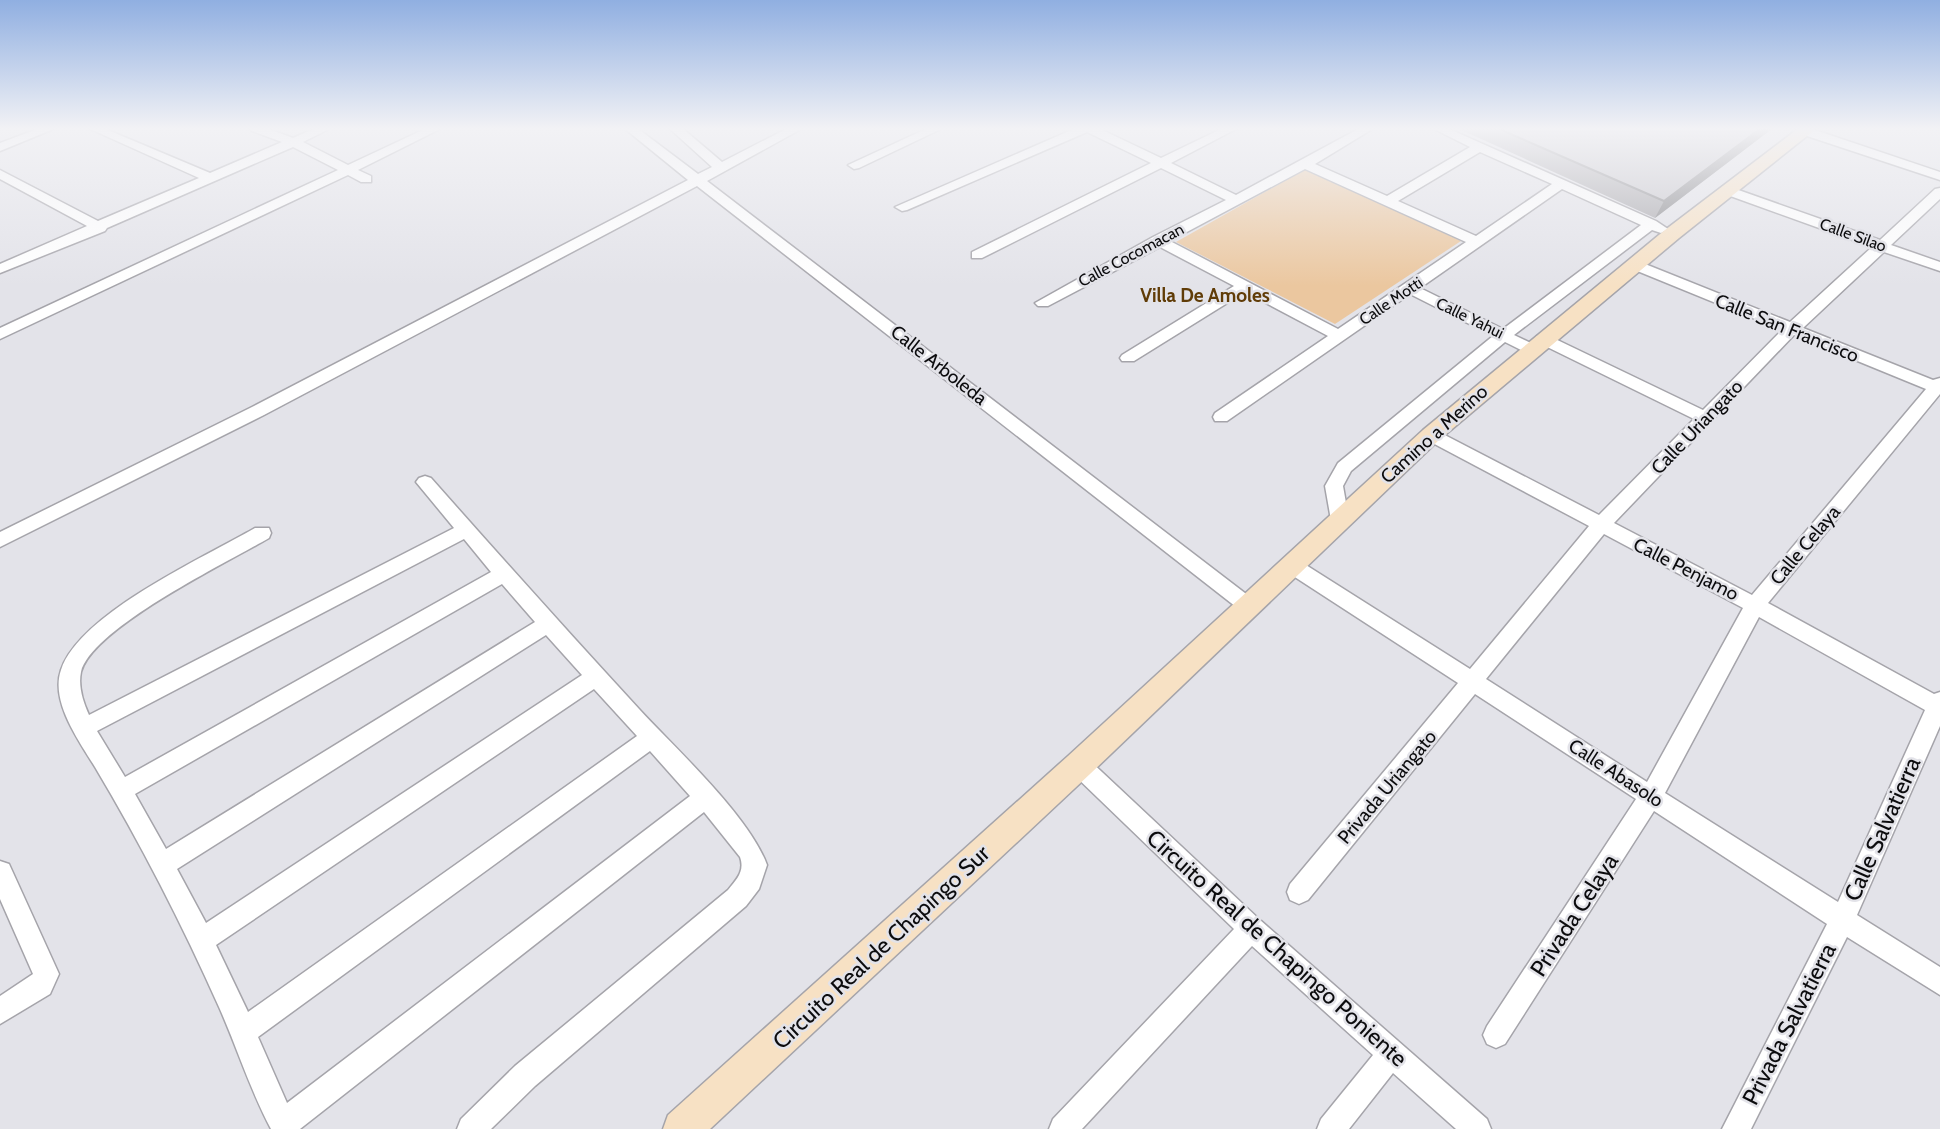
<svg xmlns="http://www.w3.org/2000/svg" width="1940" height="1129" viewBox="0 0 1940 1129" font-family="Cabin,sans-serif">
	<rect width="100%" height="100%" fill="#e3e3e9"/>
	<path fill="#ebc79f" d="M1306,169L1461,241L1335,324L1176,242Z"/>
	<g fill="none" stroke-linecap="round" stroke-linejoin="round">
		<defs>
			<g id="street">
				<path d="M40,128H56L0,151V143Z"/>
				<path d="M88,128H103L210,173L282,142L252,131L250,128H266L293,138L316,128H331L303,142L348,165L427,128H442L358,170L371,176V182H361L348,175L0,339V328L338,170L293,147L107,228L105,231L0,273V264L87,226L0,179V170L98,221L199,178Z"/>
				<path d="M624,128H637L698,174L712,167L669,128H682L722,162L788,128H803L707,181L1254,600L1257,605L1254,610L1247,613L1240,610L697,186L264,415L0,547V532L252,407L688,180Z"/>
				<path d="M928,128H943L859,168L854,169L848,165Z"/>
				<path d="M1076,128H1098L1161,158L1223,128H1238L1171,163L1236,195L1360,128H1374L1315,164L1387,196L1470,147L1432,128H1447L1656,221L1668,229L1661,233L1652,230L1514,335L1537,346L1539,349L1537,352H1525L1505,342L1351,471L1343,486L1349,520L1347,525H1333L1331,520L1325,486L1338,463L1493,336L1410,294L1227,421H1215L1213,417L1215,413L1328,336L1245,292L1134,361H1122L1120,358L1122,355L1234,286L1160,247L1048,306H1038L1035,303L1153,237L1226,200L1161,168L982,258H972V252L1151,163L1087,132L907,210L902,211L895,207ZM1480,152L1552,184L1476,236L1398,201ZM1305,169L1466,242L1338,329L1170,241ZM1562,189L1641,225L1503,329L1420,288Z"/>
				<path d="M1801,128H1809L1940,172V180L1801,134Z"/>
				<path d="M1727,186L1880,240L1935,189L1940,188V199L1891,245L1940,262V271L1884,252L1803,328L1933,380L1940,378V394L1768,603L1934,694L1940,692V726L1857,915L1940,967V995L1847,937L1751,1129H1722L1827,924L1654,811L1505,1044L1496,1048L1487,1044L1483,1035L1487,1026L1636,799L1475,694L1308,900L1299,904L1290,900L1287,892L1290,884L1458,683L1284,570L1281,565L1284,560H1298L1470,669L1589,526L1425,439L1422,435L1425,431H1437L1599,515L1694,419L1537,342L1535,339L1537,336H1549L1703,410L1782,330L1630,268L1628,265L1630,262H1640L1790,322L1872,247L1722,193V187ZM1794,335L1926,389L1752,595L1614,523ZM1604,534L1743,608L1647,782L1486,679ZM1759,617L1925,710L1838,902L1665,793Z"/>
				<path d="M425,476L431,478C500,556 568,632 639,709C676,749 749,816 767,865L759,889L746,906L535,1086L491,1129H457L461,1119L515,1066L728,890C737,879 745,871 740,857L704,812L300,1129H271C250,1090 237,1047 219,1007C182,924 141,844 95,767C79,741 50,701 61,670C80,613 205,557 255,528H269L271,533L269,538C228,562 92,628 81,672C78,686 83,702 89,715L454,528L416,482L419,478ZM464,539L491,572L125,777L97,731ZM502,584L535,622L166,849L135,794ZM546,635L582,675L206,923L177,869ZM594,689L637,736L248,1012L216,945ZM650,751L690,796L287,1103L258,1037Z"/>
				<path d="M1079,755L1087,758L1260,920L1487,1119L1491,1129H1456L1393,1073L1349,1129H1317L1321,1119L1373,1055L1252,946L1082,1129H1049L1053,1119L1234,929L1071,772L1068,765L1071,758Z"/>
				<path d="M0,861L9,864L59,974L50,994L0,1024V996L33,974L0,899Z"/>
			</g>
			<path id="secondary" d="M1799,128H1817L1679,238L1439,440L1090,774L710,1129H663L668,1115L1068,756L1423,430L1665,230Z"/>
		</defs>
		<use href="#street" stroke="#a5a4aa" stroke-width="3"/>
		<use href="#secondary" stroke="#a5a4aa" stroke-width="3"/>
		<use href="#street" fill="#fff" fill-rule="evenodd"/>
		<use href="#secondary" fill="#f7e1c4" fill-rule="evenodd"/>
	</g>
	<path fill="#abaaaf" d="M1457,128H1773L1655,218Z"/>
	<path fill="#8b8b8f" d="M1761,128H1773L1655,218L1664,201Z"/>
	<path fill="#c7c6cc" stroke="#8b8b8f" stroke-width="2" d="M1497,128H1761L1664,201Z"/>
	<linearGradient id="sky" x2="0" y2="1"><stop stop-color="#90afe1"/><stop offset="0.45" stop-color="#f2f2f5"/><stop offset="1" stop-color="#f2f2f5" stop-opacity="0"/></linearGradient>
	<rect width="1940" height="286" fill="url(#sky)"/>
	<g text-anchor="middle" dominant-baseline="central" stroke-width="5" stroke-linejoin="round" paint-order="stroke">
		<g font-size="16" fill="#0c0c0e" stroke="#e3e3e9">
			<text transform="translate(1853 235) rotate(20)">Calle Silao</text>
			<text transform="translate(1131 255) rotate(-28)">Calle Cocomacan</text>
			<text transform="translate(1391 301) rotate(-34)">Calle Motti</text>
			<text transform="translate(1470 318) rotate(26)">Calle Yahui</text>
		</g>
		<g font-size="19" font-weight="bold" fill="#603c07" stroke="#e3e3e9">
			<text x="1205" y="295">Villa De Amoles</text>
		</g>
		<g font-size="19" fill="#0c0c0e" stroke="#e3e3e9">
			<text transform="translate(1787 328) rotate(22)">Calle San Francisco</text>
			<text transform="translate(939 365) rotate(38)">Calle Arboleda</text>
			<text transform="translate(1697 427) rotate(-46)">Calle Uriangato</text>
			<text transform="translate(1434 434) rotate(-42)">Camino a Merino</text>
			<text transform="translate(1805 545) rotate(-50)">Calle Celaya</text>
			<text transform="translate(1686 569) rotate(27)">Calle Penjamo</text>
			<text transform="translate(1616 773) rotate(33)">Calle Abasolo</text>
			<text transform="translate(1387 787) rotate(-50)">Privada Uriangato</text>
		</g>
		<g font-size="23" fill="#0c0c0e" stroke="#e3e3e9">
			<text transform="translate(1882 829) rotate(-66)">Calle Salvatierra</text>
			<text transform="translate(1574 915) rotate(-57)">Privada Celaya</text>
			<text transform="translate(881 947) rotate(-43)">Circuito Real de Chapingo Sur</text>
			<text transform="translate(1277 948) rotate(42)">Circuito Real de Chapingo Poniente</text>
			<text transform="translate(1789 1024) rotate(-63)">Privada Salvatierra</text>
		</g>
	</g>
</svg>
